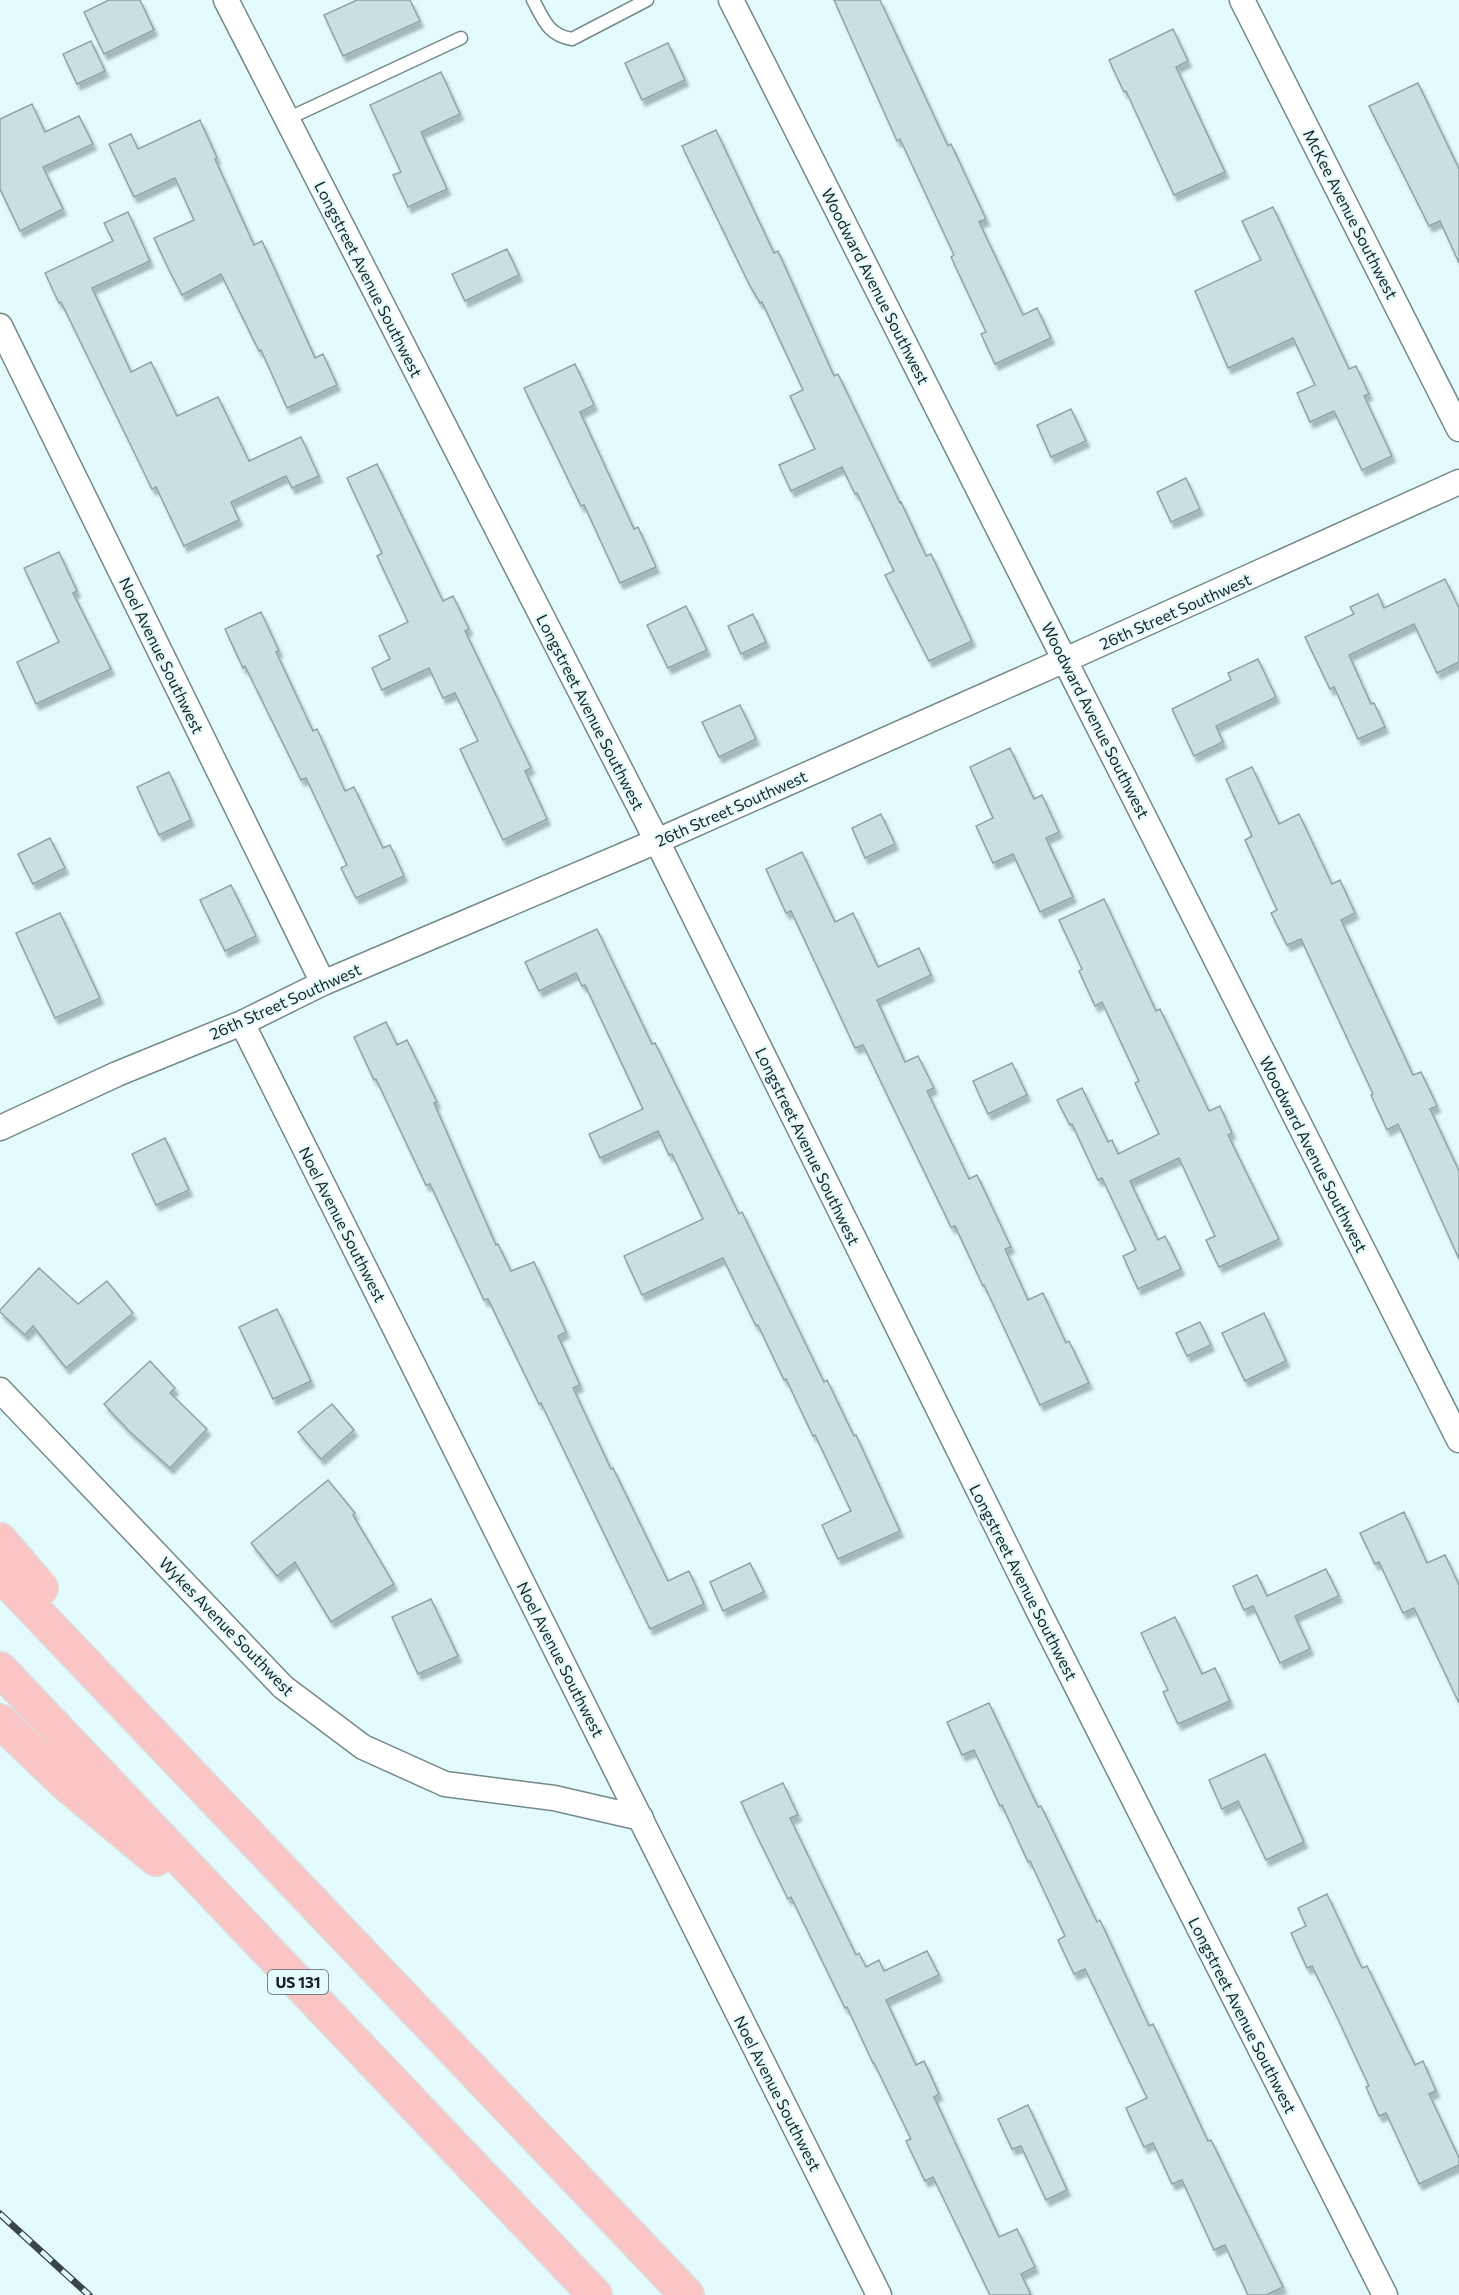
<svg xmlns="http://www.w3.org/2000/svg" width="1459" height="2295" viewBox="0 0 1459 2295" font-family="Commissioner,sans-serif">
	<defs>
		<filter id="shadow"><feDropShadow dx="3.5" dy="6" stdDeviation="1.5" flood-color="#0004"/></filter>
	</defs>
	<rect width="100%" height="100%" fill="#e3fbfd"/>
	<g fill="#c9e0e2" stroke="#8da4a5" stroke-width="1.5" filter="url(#shadow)">
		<path d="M109,0H140L154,30L104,54L84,12Z"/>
		<path d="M357,0H410L420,21L343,56L324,15Z"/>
		<path d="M834,0H880L948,146L951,144L986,219L979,222L1023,315L1037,308L1051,338L995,364L981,334L986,332L951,257L954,255L900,139L897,141Z"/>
		<path d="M1173,29L1188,61L1176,67L1225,172L1174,195L1126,91L1124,92L1109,60Z"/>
		<path d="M91,41L105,71L77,84L63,54Z"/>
		<path d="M668,43L685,80L642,100L625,63Z"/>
		<path d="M441,72L460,114L421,132L447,189L408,207L393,175L401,172L370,105Z"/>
		<path d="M1418,83L1459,169V263L1440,221L1429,226L1369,106Z"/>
		<path d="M32,104L45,132L79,116L93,144L43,167L63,209L20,231L0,189V119Z"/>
		<path d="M200,120L217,158L215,159L254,245L262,241L315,358L323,354L337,385L287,408L261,350L259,351L221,274L182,295L169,270L154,238L194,220L175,178L134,197L109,144L131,134L138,149Z"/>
		<path d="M716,130L774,253L778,251L834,376L838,374L900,503L901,502L926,556L931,554L972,641L929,661L885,575L894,571L857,493L855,494L842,467L791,491L779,465L815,449L790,396L803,390L762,302L760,303L750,286L682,146Z"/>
		<path d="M1273,207L1349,369L1356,366L1369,394L1364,396L1392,456L1362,470L1334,411L1310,422L1297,393L1315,385L1293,338L1228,368L1195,291L1261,260L1242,221Z"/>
		<path d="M128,212L150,261L92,288L131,372L151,362L177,416L218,397L249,461L301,437L319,476L292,488L286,476L231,502L239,520L184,546L156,487L152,489L61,302L59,303L45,273L113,241L104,223Z"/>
		<path d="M507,249L519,275L465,301L452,274Z"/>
		<path d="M575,364L594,405L580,412L634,529L638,527L656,567L620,583L584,505L581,506L524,388Z"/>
		<path d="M1071,409L1086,441L1051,457L1037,425Z"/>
		<path d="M377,464L443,601L453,596L469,629L465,631L531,768L525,771L547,819L503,840L460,749L478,741L455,693L443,698L429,668L382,690L372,668L390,659L379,636L408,622L377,556L382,553L347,478Z"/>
		<path d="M1186,478L1200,509L1171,522L1157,492Z"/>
		<path d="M59,552L77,591L73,593L111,669L36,704L17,662L59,642L24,568Z"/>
		<path d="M1445,579L1459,608V662L1437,673L1414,624L1349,655L1371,704L1374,703L1385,727L1358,739L1334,687L1330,689L1305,637L1354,614L1350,607L1378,594L1384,608Z"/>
		<path d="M686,606L707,650L668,668L647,625Z"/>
		<path d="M261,612L279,651L276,652L313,731L317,729L345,791L354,787L383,848L390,845L404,876L356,898L341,868L347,865L306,778L301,780L245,666L243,668L225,629Z"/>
		<path d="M753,614L766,642L741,654L728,626Z"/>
		<path d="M1258,659L1276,697L1216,726L1223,742L1194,756L1172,709L1231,680L1228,673Z"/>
		<path d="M740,705L756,739L719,757L702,722Z"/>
		<path d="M1010,748L1034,799L1042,795L1059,832L1046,838L1073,897L1040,912L1013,854L993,863L976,826L993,818L970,767Z"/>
		<path d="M1252,767L1279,824L1299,814L1332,884L1340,880L1355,913L1341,920L1413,1075L1421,1072L1437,1106L1430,1109L1459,1171V1259L1398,1124L1387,1130L1371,1095L1373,1094L1301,939L1287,945L1271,913L1277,910L1245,840L1252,836L1226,779Z"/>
		<path d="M169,772L191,820L159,835L137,787Z"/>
		<path d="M881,814L895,844L865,858L852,828Z"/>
		<path d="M50,838L65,868L33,884L18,854Z"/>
		<path d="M802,852L835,922L853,913L878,967L919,948L931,975L877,1000L905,1062L918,1056L934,1088L927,1091L969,1179L977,1175L1011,1247L1005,1249L1028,1300L1043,1293L1066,1343L1069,1341L1089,1383L1040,1405L984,1285L983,1286L955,1226L951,1227L863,1045L855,1048L791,911L786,913L766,869Z"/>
		<path d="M231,885L256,936L225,951L200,900Z"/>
		<path d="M1104,899L1156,1011L1160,1009L1209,1111L1220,1106L1232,1133L1228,1135L1279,1239L1219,1267L1206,1240L1215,1236L1179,1158L1130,1181L1158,1240L1165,1236L1181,1269L1138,1289L1123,1256L1136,1250L1102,1178L1098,1180L1072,1124L1070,1125L1057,1100L1082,1088L1108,1142L1112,1140L1118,1154L1159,1134L1135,1083L1139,1081L1102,1002L1095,1006L1079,971L1082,969L1059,920Z"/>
		<path d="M60,913L100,998L55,1018L16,933Z"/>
		<path d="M597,929L652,1044L655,1043L739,1214L742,1212L824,1382L827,1380L854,1436L856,1435L900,1531L838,1559L822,1525L851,1511L815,1435L813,1436L786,1379L784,1380L758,1325L756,1326L723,1258L642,1295L624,1256L703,1219L672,1154L669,1155L658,1131L600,1158L589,1134L643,1109L585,985L582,986L576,973L539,991L525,962Z"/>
		<path d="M386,1022L397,1045L407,1040L437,1102L434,1103L496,1245L498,1244L511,1271L534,1262L566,1332L558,1336L580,1385L573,1388L611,1469L613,1468L668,1581L689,1571L704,1604L650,1629L541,1403L539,1404L488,1299L484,1300L430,1184L426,1185L376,1079L374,1080L354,1037Z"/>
		<path d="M1012,1063L1027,1095L988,1114L973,1081Z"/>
		<path d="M165,1138L189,1190L156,1205L132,1154Z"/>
		<path d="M39,1268L78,1304L107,1281L133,1313L66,1368L33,1326L25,1335L0,1312V1310Z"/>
		<path d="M277,1309L311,1381L273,1399L239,1327Z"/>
		<path d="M1264,1313L1286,1361L1245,1381L1222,1333Z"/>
		<path d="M1200,1322L1211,1345L1187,1356L1176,1333Z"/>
		<path d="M150,1361L175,1388L170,1393L207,1429L170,1468L129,1431L104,1404Z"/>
		<path d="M332,1404L354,1430L321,1459L298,1432Z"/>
		<path d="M328,1480L355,1513L353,1515L394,1584L331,1622L295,1562L277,1576L251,1543Z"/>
		<path d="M1404,1512L1427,1563L1445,1555L1459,1585V1703L1414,1608L1403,1613L1379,1562L1375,1564L1360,1533Z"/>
		<path d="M750,1563L764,1592L723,1611L710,1582Z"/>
		<path d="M1326,1569L1339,1596L1295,1616L1310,1649L1280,1663L1253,1606L1244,1610L1233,1586L1257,1575L1267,1596Z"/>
		<path d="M431,1599L458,1656L418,1674L392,1617Z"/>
		<path d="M1175,1617L1202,1674L1215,1668L1230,1701L1178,1724L1163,1692L1168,1690L1141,1633Z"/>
		<path d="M989,1703L1038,1807L1041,1806L1097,1922L1100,1920L1149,2026L1153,2024L1208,2141L1211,2140L1283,2287L1266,2295H1248L1225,2245L1214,2250L1182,2180L1172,2184L1153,2143L1144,2147L1126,2108L1147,2098L1085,1969L1074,1974L1058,1940L1065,1936L1030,1861L1028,1862L1002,1805L1000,1806L974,1750L962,1755L947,1722Z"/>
		<path d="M1265,1754L1304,1842L1266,1860L1238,1801L1222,1809L1209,1780Z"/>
		<path d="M783,1783L798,1815L790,1818L856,1955L859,1953L866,1967L879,1960L884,1971L927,1951L939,1975L886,2000L916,2065L924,2061L939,2094L934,2097L999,2237L1017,2229L1035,2267L1021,2274L1031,2295H990L933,2177L925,2181L906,2141L911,2139L874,2063H873L847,2007L845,2008L791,1897L788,1899L756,1834L741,1802Z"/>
		<path d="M1327,1894L1362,1968L1367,1966L1415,2065L1423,2061L1436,2091L1429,2094L1459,2158V2165L1419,2184L1386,2113L1379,2116L1366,2087L1369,2086L1337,2017L1312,1966L1307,1968L1291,1933L1306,1926L1298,1908Z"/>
		<path d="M1028,2105L1067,2190L1046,2200L1021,2146L1012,2149L998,2119Z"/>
	</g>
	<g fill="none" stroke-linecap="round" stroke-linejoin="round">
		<defs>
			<g id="service">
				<path d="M533,0C544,20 548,35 572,39L647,0"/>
				<path d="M287,119L461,38"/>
			</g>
			<g id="minor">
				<path d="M226,0L657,841L1039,1612L1385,2295"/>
				<path d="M731,0L1459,1440"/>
				<path d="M1242,0L1459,429"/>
				<path d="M0,326L323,983"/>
				<path d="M242,1023L879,2295"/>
				<path d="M0,1128L117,1074L242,1023L323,983L657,841L1065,660L1459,482"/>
				<path d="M0,1390L283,1687L363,1747L445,1784L554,1798L641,1818"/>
			</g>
			<g id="motorway">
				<path d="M0,1540L41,1588"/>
				<path d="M0,1574L687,2295"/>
				<path d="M0,1669L595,2295"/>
				<path d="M0,1721L67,1785L156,1859"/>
			</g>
		</defs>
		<use href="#service" stroke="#73898a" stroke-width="15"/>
		<use href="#minor" stroke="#73898a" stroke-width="27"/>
		<use href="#motorway" stroke="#dadbdb" stroke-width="36"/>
		<use href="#service" stroke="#fff" stroke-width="12"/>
		<use href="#minor" stroke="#fff" stroke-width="24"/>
		<use href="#motorway" stroke="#fbc5c6" stroke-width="33"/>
		<defs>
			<path id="rail" d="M0,2214L89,2295"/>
		</defs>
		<use href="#rail" stroke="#3a4646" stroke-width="7"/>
		<use href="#rail" stroke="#e3fbfd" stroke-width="4.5" stroke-dasharray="14" stroke-linecap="butt"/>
	</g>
	<g text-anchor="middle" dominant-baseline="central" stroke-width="4.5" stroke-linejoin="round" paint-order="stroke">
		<rect fill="#e3fbfd" stroke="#556263" stroke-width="1.5" x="268" y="1970" width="60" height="24" rx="4.5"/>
		<g font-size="15" font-weight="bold" fill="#182121">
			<text x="298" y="1982">US 131</text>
		</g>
		<g font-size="16" fill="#182121" stroke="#e3fbfd">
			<text transform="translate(1351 214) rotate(63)">McKee Avenue Southwest</text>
			<text transform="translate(369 279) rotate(63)">Longstreet Avenue Southwest</text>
			<text transform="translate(876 286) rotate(63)">Woodward Avenue Southwest</text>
			<text transform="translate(1175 611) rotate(-24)">26th Street Southwest</text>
			<text transform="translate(162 655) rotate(64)">Noel Avenue Southwest</text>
			<text transform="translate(591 712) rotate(63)">Longstreet Avenue Southwest</text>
			<text transform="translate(1096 720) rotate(63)">Woodward Avenue Southwest</text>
			<text transform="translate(731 808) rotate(-24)">26th Street Southwest</text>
			<text transform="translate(285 1001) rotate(-24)">26th Street Southwest</text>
			<text transform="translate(808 1146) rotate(64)">Longstreet Avenue Southwest</text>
			<text transform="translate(1314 1154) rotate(63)">Woodward Avenue Southwest</text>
			<text transform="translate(343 1224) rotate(63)">Noel Avenue Southwest</text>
			<text transform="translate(1024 1582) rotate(63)">Longstreet Avenue Southwest</text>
			<text transform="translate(227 1626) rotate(46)">Wykes Avenue Southwest</text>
			<text transform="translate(561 1659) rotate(63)">Noel Avenue Southwest</text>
			<text transform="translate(1243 2015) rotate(63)">Longstreet Avenue Southwest</text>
			<text transform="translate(778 2093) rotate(63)">Noel Avenue Southwest</text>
		</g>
	</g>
</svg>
